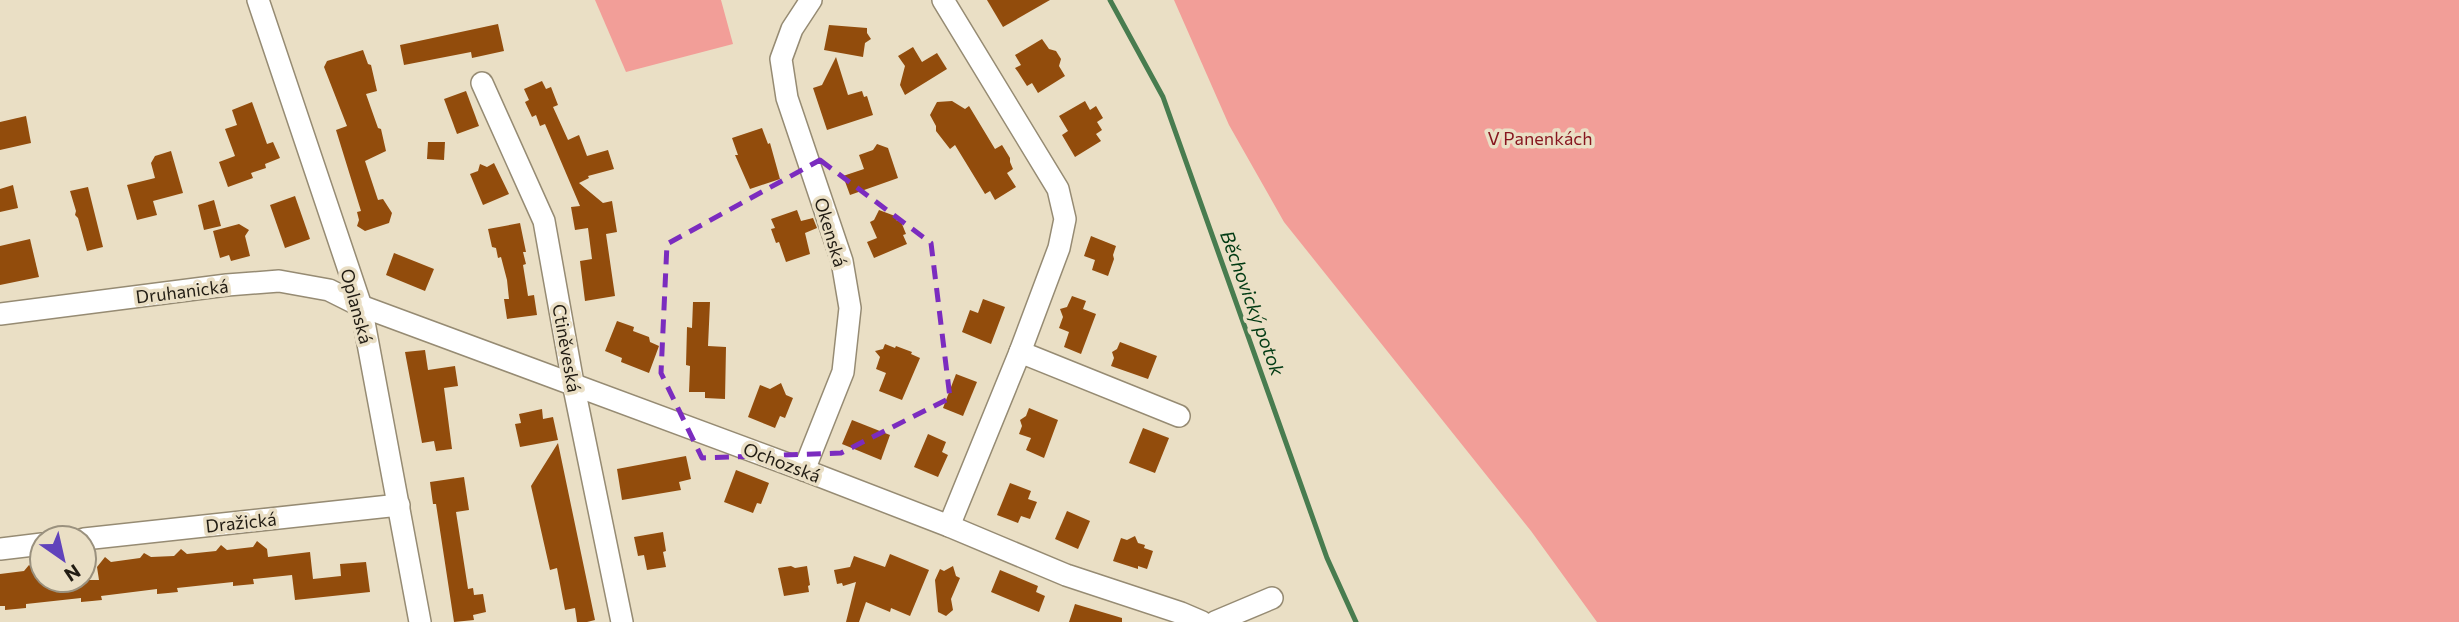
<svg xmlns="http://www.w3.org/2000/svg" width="2459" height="622" viewBox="0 0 2459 622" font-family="Commissioner,sans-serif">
	<rect width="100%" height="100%" fill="#eadfc5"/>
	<g fill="#f29e98">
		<path d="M595,0H721L733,44L626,72Z"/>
		<path d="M1174,0H2459V622H1597L1531,531L1284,222L1229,125Z"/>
	</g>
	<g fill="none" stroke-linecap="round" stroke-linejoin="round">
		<path stroke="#487c4f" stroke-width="5" d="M1110,0L1163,97L1327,558L1356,622"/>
	</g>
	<g fill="#924c0c">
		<path d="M987,0H1050L1003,27Z"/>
		<path d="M498,24L504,51L472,58L471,52L404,65L400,45Z"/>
		<path d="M829,25L867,28V33L871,39L865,43L863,57L824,50Z"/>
		<path d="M1042,39L1049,49L1056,51L1061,59L1059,66L1065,76L1038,93L1032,83L1027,86L1018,72L1015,68L1021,65L1015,55Z"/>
		<path d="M913,47L922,62L937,53L947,69L905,95L900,85L905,66L898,56Z"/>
		<path d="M363,50L368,64L371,65L377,91L366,94L378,128L381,129L386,151L365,161L378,200L383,199L392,213L389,223L365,231L357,226L359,220L357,212L361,211L336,130L347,126L324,67L327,61Z"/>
		<path d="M836,57L848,95L862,91L864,97L867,96L873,115L827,130L813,88L822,85Z"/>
		<path d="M542,81L546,89L551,87L558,105L553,107L568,140L579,135L587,156L608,150L614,169L588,176L589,178L579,183L603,203L612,201L617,232L606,234L615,296L585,301L580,261L592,259L588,228L575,230L571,207L580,206L545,124L540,126L536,115L532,117L525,102L529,100L524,89Z"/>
		<path d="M466,91L479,126L457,134L444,99Z"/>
		<path d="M952,101L965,109L969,106L995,149L1002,145L1010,158V162L1013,169L1007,173L1016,187L995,200L990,191L985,194L955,145L950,149L936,131V126L930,115L937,102Z"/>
		<path d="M1085,101L1090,110L1096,106L1103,118L1097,122L1102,130L1096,134L1101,141L1075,157L1062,135L1068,131L1059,116Z"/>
		<path d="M252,102L267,144L273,142L280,158L265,164L266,168L251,173L253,178L228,187L219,162L235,156L225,129L237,125L232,110Z"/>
		<path d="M26,116L31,143L0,150V122Z"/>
		<path d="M762,128L768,144L770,143L780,179L750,189L735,155H738L732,138Z"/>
		<path d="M428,142H445L444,160L427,159Z"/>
		<path d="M877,144L888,148L898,178L850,195L843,176L864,169L859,155L873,150Z"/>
		<path d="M171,151L183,193L153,201L157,215L137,220L127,185L155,178L151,163L155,156Z"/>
		<path d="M494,163L509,194L483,205L470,174L478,171L480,164L487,167Z"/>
		<path d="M13,185L18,208L0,212V189Z"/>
		<path d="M88,187L103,247L87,251L78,218L75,215L76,211L70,191Z"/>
		<path d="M295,196L310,239L285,248L270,205Z"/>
		<path d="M214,200L221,226L204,230L198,205Z"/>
		<path d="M797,210L801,221L813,218L817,228L805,233L810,254L786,262L779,242L776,243L771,229L775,228L771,219Z"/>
		<path d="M879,210L895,216L897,221L900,219L906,234L903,235L907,244L874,258L867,242L877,238L870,222L874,220Z"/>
		<path d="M520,223L526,252H523L526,264L523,265L528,296L534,295L537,315L507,319L504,299H509L507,280L501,257L498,258L496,248L492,247L488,229Z"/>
		<path d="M239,224L249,230L245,236L250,256L231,261L229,255L220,258L213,231Z"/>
		<path d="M1091,236L1116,246L1113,255L1114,259L1108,276L1092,270L1095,260L1084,256Z"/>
		<path d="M30,239L39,277L0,285V246Z"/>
		<path d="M394,253L434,269L425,291L386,275Z"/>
		<path d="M1072,296L1086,301L1083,309L1096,314L1081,354L1064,347L1069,332L1059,328L1063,317L1060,309L1067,307Z"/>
		<path d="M983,299L1005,307L991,344L962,332L970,310L978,313Z"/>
		<path d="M693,302H710L708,346L726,347L725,399L705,398V392H689L690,366L686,365L687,327L692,328Z"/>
		<path d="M617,321L634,327L633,331L649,337L650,342L659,346L649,373L621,362L622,358L605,351Z"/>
		<path d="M1120,342L1157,356L1148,379L1111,366L1114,358L1112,352L1117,349Z"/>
		<path d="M885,344L895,348L896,346L912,352L911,354L920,358L902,400L879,391L886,373L876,369L880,357L875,351L883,349Z"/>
		<path d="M425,350L428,370L455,366L458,386L444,388L452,449L436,451L434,441L422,443L405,352Z"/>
		<path d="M956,374L977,382L963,416L943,408Z"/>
		<path d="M781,383L786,395L793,398L785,418L780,416L775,428L748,417L760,385L770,389Z"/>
		<path d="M1029,408L1058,420L1044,458L1026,450L1031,438L1019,434L1022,426L1020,420L1026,416Z"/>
		<path d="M542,409L543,419L553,417L558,440L520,447L515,424L521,423L519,414Z"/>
		<path d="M852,420L890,435L881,460L842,444Z"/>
		<path d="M1143,428L1169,438L1155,473L1129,463Z"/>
		<path d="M928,434L946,442L942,452L948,455L938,477L914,467Z"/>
		<path d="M558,443L595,620L587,622H577L575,608L565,610L557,568L550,570L531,486Z"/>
		<path d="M686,456L691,479L679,482L681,490L622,500L617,469Z"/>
		<path d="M736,470L769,483L761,504L757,503L753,513L724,502Z"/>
		<path d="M464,477L469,510L456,512L468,589L473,588L474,595L483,594L486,612L473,615L474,620L454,622L436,504H433L430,482Z"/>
		<path d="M1010,483L1031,491L1028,499L1037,502L1030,519L1021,516L1018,523L997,515Z"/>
		<path d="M1067,511L1090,521L1078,549L1055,539Z"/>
		<path d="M663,532L666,551L663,552L666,567L647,570L644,555L638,556L634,537Z"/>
		<path d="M1135,536L1138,543L1145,545L1144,548L1153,551L1147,569L1138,566V569L1113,561L1121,538L1127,540Z"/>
		<path d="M257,541L267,549L268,557L310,552L313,579L341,576L340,564L366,562L370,592L295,600L292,575L253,579L254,584L233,586V582L177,588L178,592L168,593L157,594V589L101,596L102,600L92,601L81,602V598L26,604V608L5,610V606H0V574L24,571L29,565L39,573L40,580H99L97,567L105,557L111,562L140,558L144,553L151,557L174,556L181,549L187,554L216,551L221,545L227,550L253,547Z"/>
		<path d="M890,554L929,570L910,616L891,608L890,612L866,602L859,622H846L856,582L843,586L842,583L837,584L834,570L850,567L854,556L885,567Z"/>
		<path d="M791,566L795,568L807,566L810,585L808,586L809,592L784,596L778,568Z"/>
		<path d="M953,566L956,576L960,578L951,599L953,610L946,616L938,612L935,580L940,569L944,571Z"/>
		<path d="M1000,570L1038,586L1036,592L1045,596L1039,612L991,592Z"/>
		<path d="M1075,604L1122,618V622H1069Z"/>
	</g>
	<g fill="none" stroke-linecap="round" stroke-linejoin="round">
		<defs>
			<g id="street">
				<path d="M258,0L361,306L420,622"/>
				<path d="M943,0L1058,189L1065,219L1059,248L1020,352L949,526"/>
				<path d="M482,83L544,221L573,383L622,622"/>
				<path d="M0,314L227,285L279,281L329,290L361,306L804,470L949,526L1066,575L1181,613L1202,622"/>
				<path d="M1020,352L1179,416"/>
				<path d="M804,470L843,372L850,308L842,261L787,98L781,59L792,29L811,0"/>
				<path d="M84,539L399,505"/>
				<path d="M0,549L42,544"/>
				<path d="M1215,622L1272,598"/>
			</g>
		</defs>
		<use href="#street" stroke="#968b73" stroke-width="24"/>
		<use href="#street" stroke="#fff" stroke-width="21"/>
	</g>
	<path fill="none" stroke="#7b2cbf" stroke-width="5" stroke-dasharray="14 9" stroke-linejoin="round" d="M820,160L931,243L950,398L841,453L702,458L661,373L667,244Z"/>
	<g text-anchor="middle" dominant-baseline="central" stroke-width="7" stroke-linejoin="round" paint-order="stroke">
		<g font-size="18" fill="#86151e" stroke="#eadfc5">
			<text x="1540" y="138">V Panenkách</text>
		</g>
		<g font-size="18" fill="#211c13" stroke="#eadfc5">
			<text transform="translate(831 232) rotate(73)">Okenská</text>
			<text transform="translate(182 291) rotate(-7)">Druhanická</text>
			<text transform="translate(357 306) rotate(75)">Oplanská</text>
			<text transform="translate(567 348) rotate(80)">Ctiněveská</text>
			<text transform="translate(782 462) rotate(21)">Ochozská</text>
			<text transform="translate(241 522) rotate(-6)">Dražická</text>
		</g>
		<g font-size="19" font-style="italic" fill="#003a13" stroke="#eadfc5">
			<text transform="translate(1253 303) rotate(70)">Běchovický potok</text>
		</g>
	</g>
	<g transform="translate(63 559) rotate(146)"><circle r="33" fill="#eadfc5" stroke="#9a917e" stroke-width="2"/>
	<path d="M0-5L12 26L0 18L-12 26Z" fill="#6143bb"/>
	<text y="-10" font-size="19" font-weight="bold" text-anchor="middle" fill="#211c13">N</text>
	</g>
</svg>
